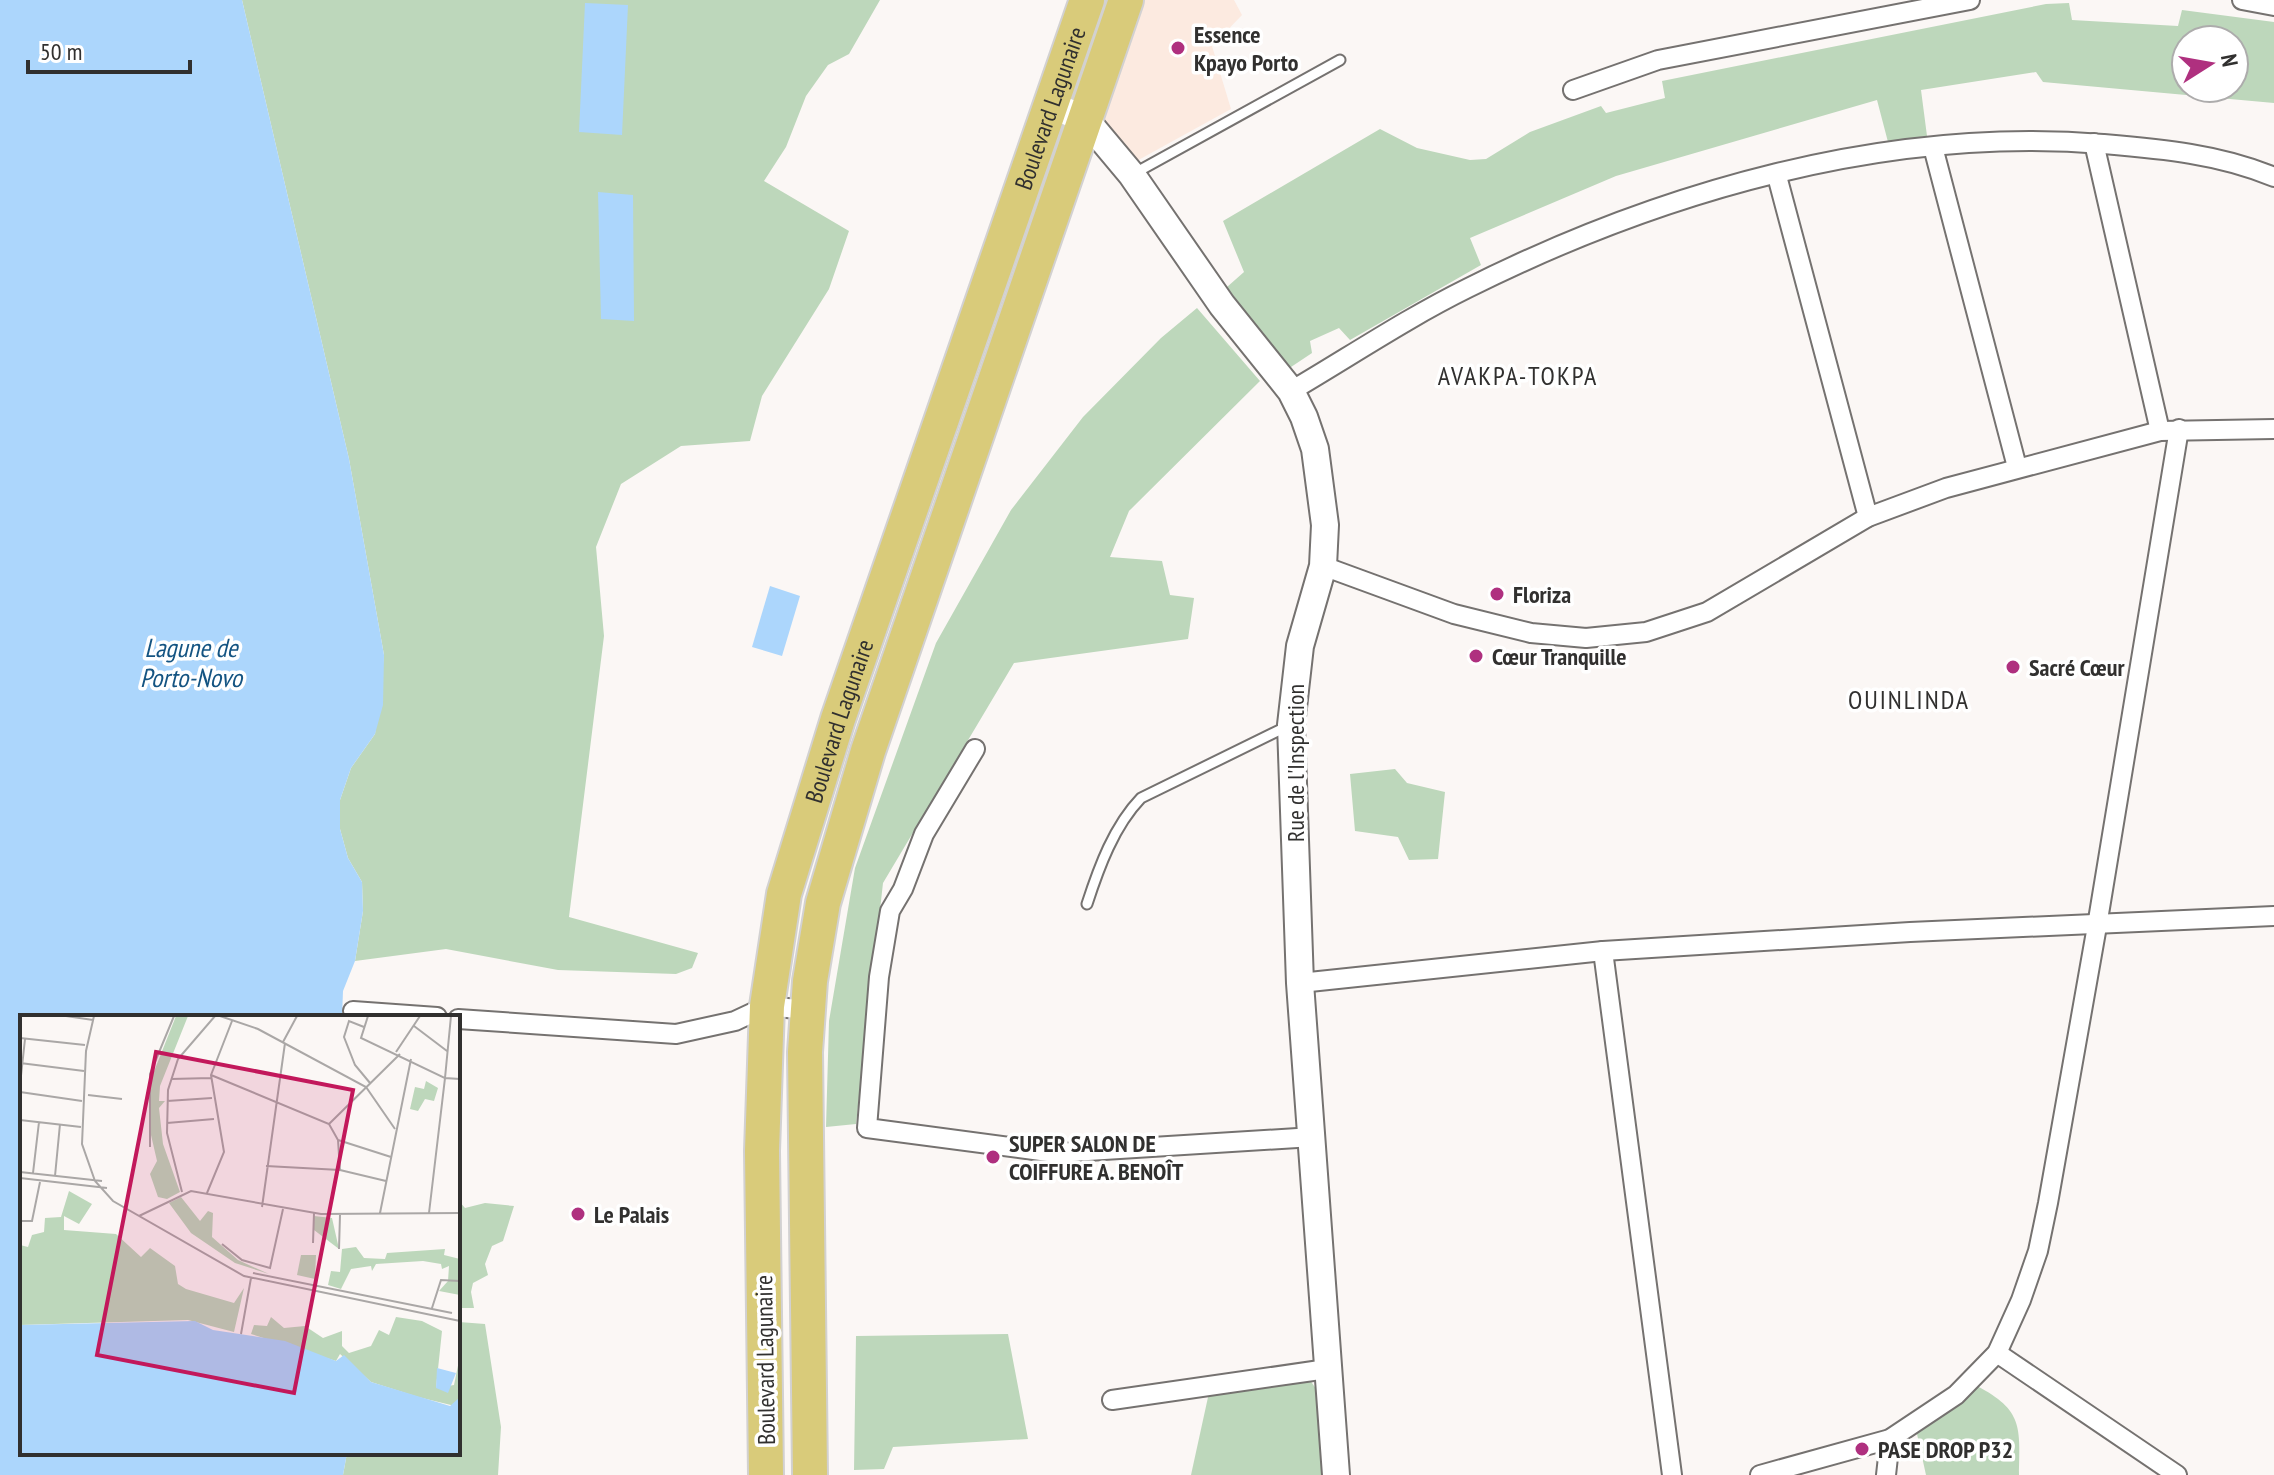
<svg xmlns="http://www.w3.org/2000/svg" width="2274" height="1475" viewBox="0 0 2274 1475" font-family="'PT Sans Narrow',sans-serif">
	<rect width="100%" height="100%" fill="#fbf7f5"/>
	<path fill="#fceae0" d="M1141,0H1234L1242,15L1212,46L1231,109L1133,163L1097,121Z"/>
	<g fill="#bdd7bb" fill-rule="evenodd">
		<path d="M242,0H880L849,54L828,65L806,96L786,147L764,181L849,231L829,289L762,396L750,441L681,446L621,484L596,547L604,636L569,917L698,953L692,968L676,974L558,970L446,949L355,961L363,911L362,882L348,858L340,829V800L351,768L375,734L384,655L349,459Z"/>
		<path d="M2069,3L2072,20L2178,26L2182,10L2274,22V103L2043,82L2036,72L1921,90L1927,136L1888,142L1877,100L1616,176L1470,238L1481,265L1350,340L1339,328L1310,341L1312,353L1291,367L1281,359L1227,287L1244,272L1223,221L1380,129L1417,148L1470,160L1486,159L1530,132L1601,106L1606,113L1665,98L1662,81L2046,4ZM2186,40H2234V88H2186Z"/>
		<path d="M1197,308L1260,381L1129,511L1110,557L1162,561L1170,595L1194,598L1188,639L1014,663L883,883L856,1124L826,1127L829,1021L855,868L936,643L1011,510L1083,417L1161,338Z"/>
		<path d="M1395,769L1407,783L1445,792L1438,859L1409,860L1398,837L1355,831L1350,774Z"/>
		<path d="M458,1200L465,1208L485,1203L514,1206L503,1241L492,1246L485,1264L488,1275L473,1283L471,1292L474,1308H458Z"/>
		<path d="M458,1318L459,1322L485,1324L501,1427L498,1475H343L347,1453H458Z"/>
		<path d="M1008,1334L1028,1439L893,1447L884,1469L854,1470L856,1336Z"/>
		<path d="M1305,1373L1319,1393L1322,1475H1191L1210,1388Z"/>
		<path d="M1977,1386C2023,1410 2020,1427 2019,1475H1926L1917,1434Z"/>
	</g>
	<g fill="#acd6fc">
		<path d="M0,0H242L349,459L384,655L383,705L375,734L351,768L340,800V829L348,858L362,882L363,911L355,961L343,991L342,1017H22V1453H347L343,1475H0Z"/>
		<path d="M585,3L628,5L622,135L579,132Z"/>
		<path d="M598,192L633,195L634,321L601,319Z"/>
		<path d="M770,586L800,596L782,656L752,647Z"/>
	</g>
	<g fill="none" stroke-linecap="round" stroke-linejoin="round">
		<defs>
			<g id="lane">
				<path d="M1135,173L1340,60"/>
				<path d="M1087,904C1099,867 1114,826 1141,798L1288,726"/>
			</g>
			<g id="street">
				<path d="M2242,0L2274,6"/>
				<path d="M1573,90L1658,60L1970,0"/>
				<path d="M2094,143L2160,431"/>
				<path d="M1933,147L2017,467"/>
				<path d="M1777,176L1868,517"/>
				<path d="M1291,391C1349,357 1407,318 1468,288C1660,192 1886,126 2103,144C2161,149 2220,154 2274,177"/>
				<path d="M1323,566L1454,614L1531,633L1586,638L1646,632L1707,612L1868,517L1946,488L2160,431L2274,429"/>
				<path d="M975,749L924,834L903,889L890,911L879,977L867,1128L1056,1153L1313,1137"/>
				<path d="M1603,951L1672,1475"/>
				<path d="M1300,983L1603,951L1910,932L2274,916"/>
				<path d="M353,1011L437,1017"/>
				<path d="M458,1019L676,1034L735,1021L767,1006L807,1010"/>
				<path d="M1997,1353L2177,1475"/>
				<path d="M1112,1400L1327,1369"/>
				<path d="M1760,1475L1890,1439L1956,1395L1997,1353L2021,1300L2038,1251L2048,1203L2097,926L2179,429"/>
				<path d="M1886,1475L1890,1439"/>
			</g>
			<path id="secondary" d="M1050,104L1086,120L1132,175L1222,305L1291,391L1304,417L1315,449L1325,525L1323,566L1300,646L1291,725L1300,983L1336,1475"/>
			<g id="highway">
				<path id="s1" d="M766,1475L762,1151L767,1006L784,894L838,719L1087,0"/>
				<path d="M810,1475L805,1052L810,981L823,903L868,751L1126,0"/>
			</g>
		</defs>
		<use href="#lane" stroke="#757270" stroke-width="13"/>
		<use href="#street" stroke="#757270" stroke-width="22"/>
		<use href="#secondary" stroke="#757270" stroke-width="30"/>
		<use href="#highway" stroke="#d2d1d1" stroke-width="38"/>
		<use href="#lane" stroke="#fff" stroke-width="9"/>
		<use href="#street" stroke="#fff" stroke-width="18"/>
		<use href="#secondary" stroke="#fff" stroke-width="26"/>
		<use href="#highway" stroke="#d9cb7a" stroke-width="34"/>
	</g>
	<g fill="#af307f" stroke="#fff" stroke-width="3">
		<circle cx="1178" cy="48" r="8"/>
		<circle cx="1497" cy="594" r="8"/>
		<circle cx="1476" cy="656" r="8"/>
		<circle cx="2013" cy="667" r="8"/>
		<circle cx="993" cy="1157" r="8"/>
		<circle cx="578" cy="1214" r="8"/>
		<circle cx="1862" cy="1449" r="8"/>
	</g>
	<g text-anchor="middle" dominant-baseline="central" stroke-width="7" stroke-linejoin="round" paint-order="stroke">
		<g font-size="24" font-weight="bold" fill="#31302f" stroke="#fff" text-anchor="start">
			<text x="1194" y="34">Essence<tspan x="1194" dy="28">Kpayo Porto</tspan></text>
			<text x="1513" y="594">Floriza</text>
			<text x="1492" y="656">Cœur Tranquille</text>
			<text x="2029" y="667">Sacré Cœur</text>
			<text x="1009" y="1143">SUPER SALON DE<tspan x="1009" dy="28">COIFFURE A. BENOÎT</tspan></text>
			<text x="594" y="1214">Le Palais</text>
			<text x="1878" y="1449">PASE DROP P32</text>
		</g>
		<g font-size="24" fill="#31302f" stroke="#fff">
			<text stroke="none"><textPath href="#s1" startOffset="1412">Boulevard Lagunaire</textPath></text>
			<text stroke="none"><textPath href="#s1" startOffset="764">Boulevard Lagunaire</textPath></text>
			<text transform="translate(1295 763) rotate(-90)">Rue de l'Inspection</text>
			<text transform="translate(765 1360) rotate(-91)">Boulevard Lagunaire</text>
		</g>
		<g font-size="26" letter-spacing="2" fill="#31302f" stroke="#fff">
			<text x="1518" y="375">AVAKPA-TOKPA</text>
			<text x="1909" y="699">OUINLINDA</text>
		</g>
		<g font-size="26" font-style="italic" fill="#145482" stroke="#fff">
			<text x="191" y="647">Lagune de<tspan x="191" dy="30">Porto-Novo</tspan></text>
		</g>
	</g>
	<g transform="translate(20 1015)">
		<rect width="440" height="440" fill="#fbf7f5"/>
		<path d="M156,1H168L140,71L139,86H145L139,93L143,129L160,177L147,184L138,182L130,159L137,146L131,120V64ZM406,66L418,73L414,86L405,84L398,96L390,94L395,72L404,74ZM49,176L72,189L59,209L44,201V215L96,219L121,242L130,233L155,251L158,269L166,274L214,288L224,273L214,317L168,305L0,310V230L8,232L12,220L24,217L25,203L41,202ZM161,182L180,206L188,196L193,198L192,222L218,245L249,259L215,248L171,218L149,188ZM294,201L312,203L319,234L294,215ZM336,232L344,243L365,244L367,238L425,234L424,240L440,244V280L419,276L428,266L429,251L422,254L421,249L403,246L356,249L352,256L351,251L331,254L321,274L308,270L311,256L320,257L322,234ZM281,240H296L295,264L277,260ZM251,302L264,313L285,311L303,323L322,316V331L329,338L351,331L359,315L369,320L376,302L402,306L422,316L416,373L434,370L440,341V387L435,391L398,382L351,367L320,339L316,346L231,319L234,310L247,311Z" fill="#bdd7bb"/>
		<path d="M175,306L193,315L265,326L316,346L324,340L351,367L430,391L440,382V439H0V310ZM417,353L436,358L428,378L416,373Z" fill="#acd6fc"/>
		<path fill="none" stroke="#aaa7a6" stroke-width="2" d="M46,1L73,5M74,1L66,36L62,129L75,166L93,186L224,261L440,306M200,1L238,14L346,72L375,114M348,1L341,23L425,63L409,198M431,1L425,63L440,64M394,11L427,36M344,12L329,6L324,22L335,50L350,68M0,23L65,30M263,27L277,1M376,37L400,1M0,48L64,56M191,60L309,109L318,125L320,155M151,64L191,63M0,70L5,24M0,77L62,86M68,80L102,84M147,86L192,83M0,105L61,112M147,108L194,104M309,109L380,39M318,125L371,142M130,132V59L154,1M246,151L320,155L366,166M0,157L82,166M13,158L19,107M35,161L40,109M0,163L87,173M162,177L147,118L148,75L158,44L195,1M187,178L204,137L191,60L212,6M242,192L265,28M360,198L391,44M119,201L171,176L301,199L440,198M0,206H12L20,167M293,228L294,198M202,229L222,245L250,253L263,194M319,234L320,200M233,258L432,298M412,293L421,265L440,266M221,319L231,263"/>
		<path fill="#c2185b" fill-opacity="0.15" stroke="#c2185b" stroke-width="4" d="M136,37L333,75L274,378L77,340Z"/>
		<rect width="440" height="440" fill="none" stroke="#31302f" stroke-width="4"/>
	</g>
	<g transform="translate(2210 64) rotate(79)"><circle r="38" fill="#ffffff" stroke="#adacac" stroke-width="2"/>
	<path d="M0-6L14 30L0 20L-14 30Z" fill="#af307f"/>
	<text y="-12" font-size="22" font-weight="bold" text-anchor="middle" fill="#31302f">N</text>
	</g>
	<path d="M28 60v12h162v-12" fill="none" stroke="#31302f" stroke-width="4"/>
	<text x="40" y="60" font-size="24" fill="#31302f" stroke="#ffffff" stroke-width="6" paint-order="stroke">50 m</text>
</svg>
